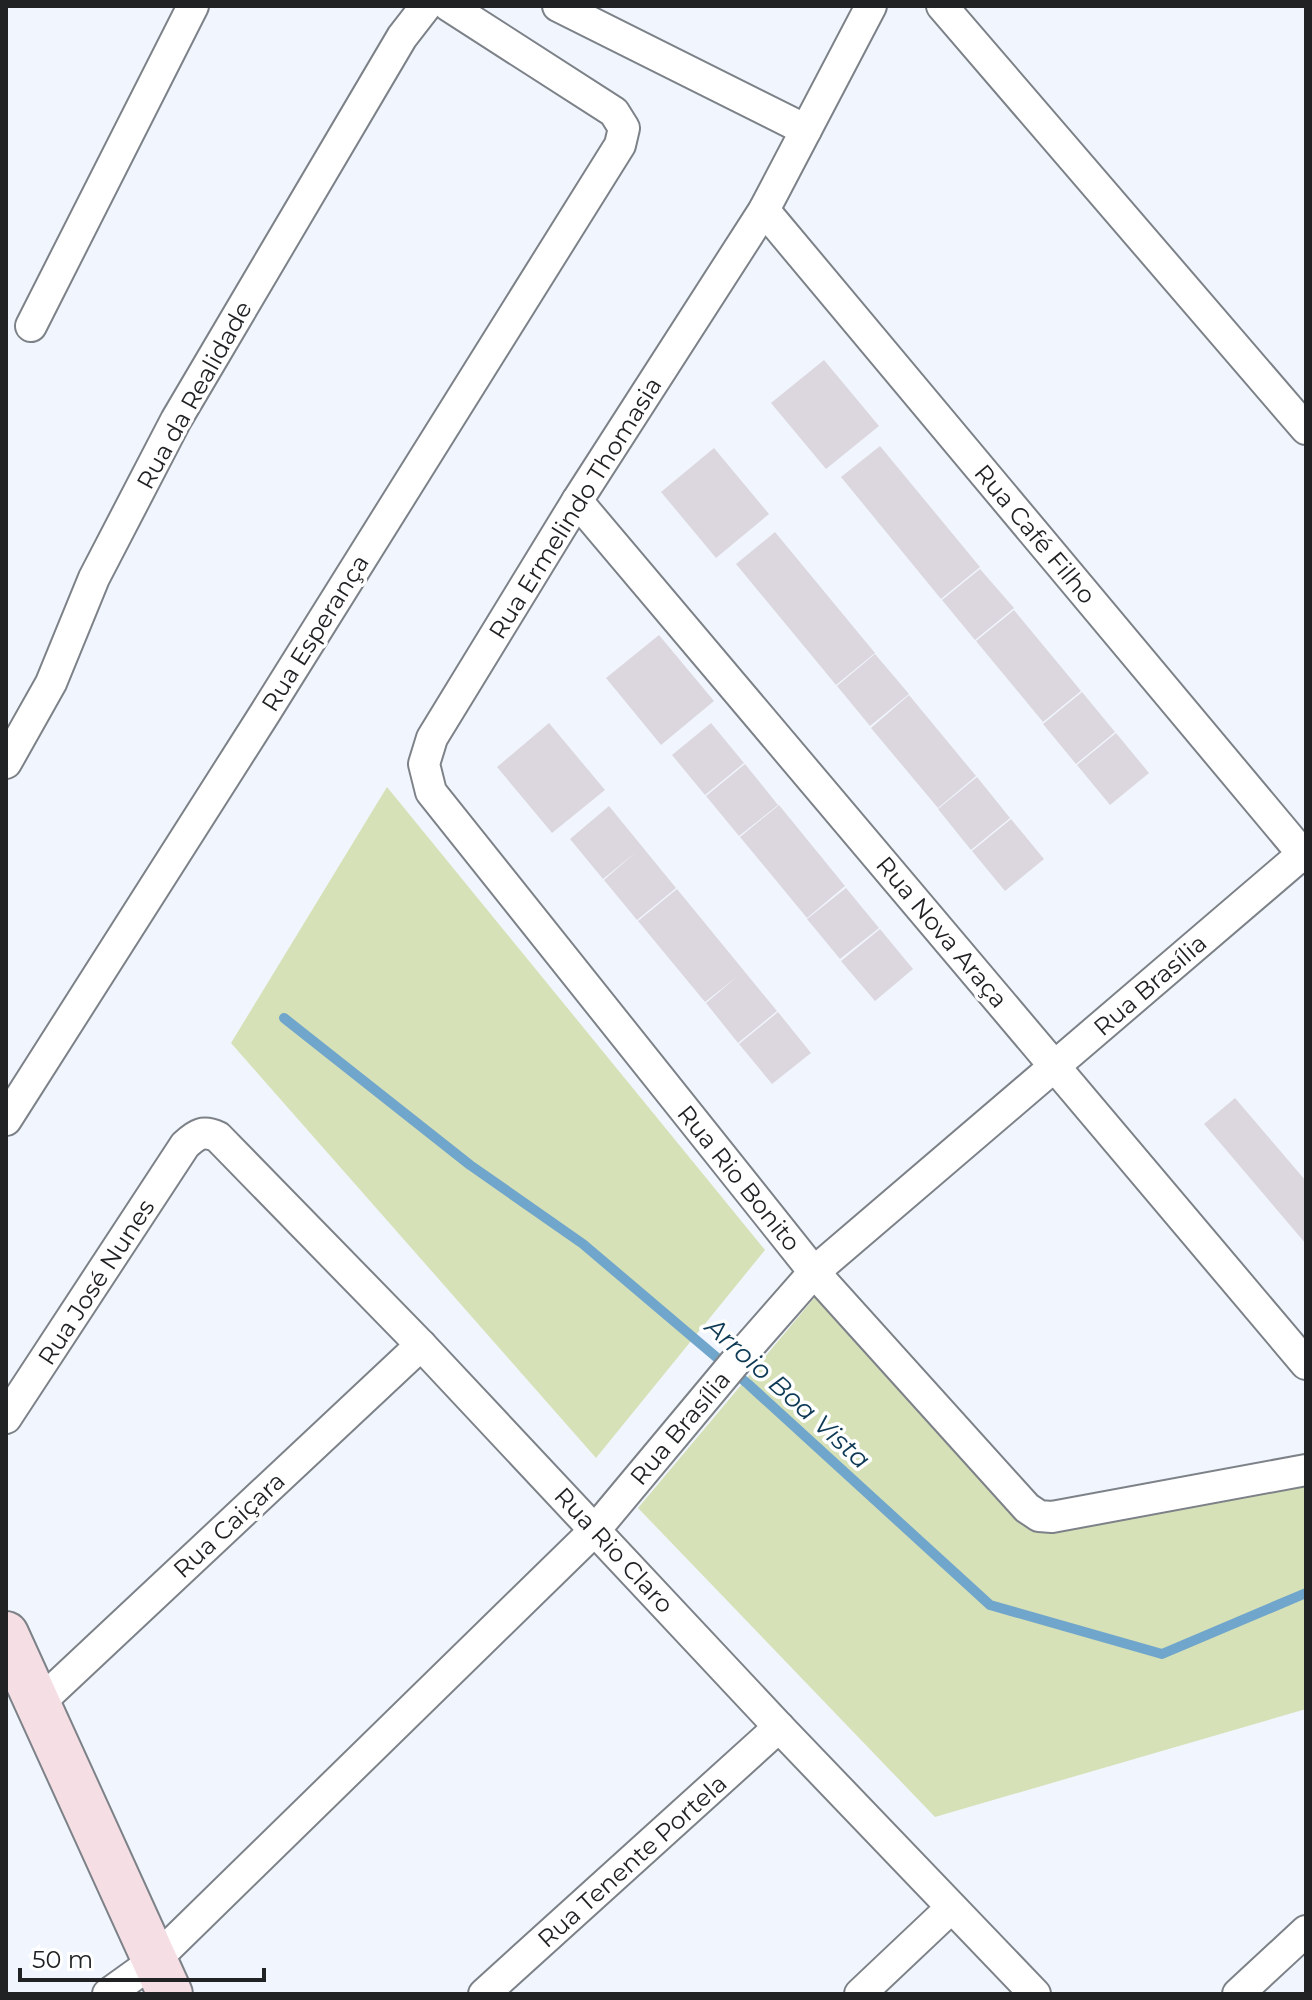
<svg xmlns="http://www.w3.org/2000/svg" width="1312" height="2000" viewBox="0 0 1312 2000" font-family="Montserrat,sans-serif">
	<rect width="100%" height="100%" fill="#f1f6fe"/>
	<g fill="#d7e1b8">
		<path d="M387,787L765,1250L596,1458L231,1043Z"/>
		<path d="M820,1291L1030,1528L1306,1477V1709L935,1817L638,1508Z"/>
	</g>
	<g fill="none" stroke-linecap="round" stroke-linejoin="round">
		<path stroke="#70a6cc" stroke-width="10" d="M284,1018L470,1165L583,1244L748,1384L990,1605L1162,1654L1306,1593"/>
	</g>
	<g fill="#dcd7df">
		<path d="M824,360L879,426L826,469L771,403Z"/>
		<path d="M880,446L980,567L941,599L841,477Z"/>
		<path d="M714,448L769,514L716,558L661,492Z"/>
		<path d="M775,532L875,653L836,685L736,564Z"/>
		<path d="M980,569L1014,608L975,640L942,600Z"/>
		<path d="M1014,610L1081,691L1043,722L976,641Z"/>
		<path d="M659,635L714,701L661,745L606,678Z"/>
		<path d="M875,654L909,694L870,726L837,686Z"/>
		<path d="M1082,692L1115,732L1076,764L1043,724Z"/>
		<path d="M909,695L976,776L938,808L871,728Z"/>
		<path d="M549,723L605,790L552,833L497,767Z"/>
		<path d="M711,723L744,763L705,795L672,755Z"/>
		<path d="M1116,733L1149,773L1110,805L1077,765Z"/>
		<path d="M745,764L778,805L739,836L706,796Z"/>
		<path d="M977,777L1010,818L971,850L938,809Z"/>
		<path d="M779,805L845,886L807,918L740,837Z"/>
		<path d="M609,806L676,888L637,920L604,880L636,852L603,879L570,839Z"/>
		<path d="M1011,819L1044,859L1005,891L972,851Z"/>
		<path d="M846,888L879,928L840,959L807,919Z"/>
		<path d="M677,889L777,1011L738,1043L706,1003L738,976L705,1002L638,921Z"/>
		<path d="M880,929L913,969L875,1001L841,961Z"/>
		<path d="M778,1012L811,1053L772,1084L739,1044Z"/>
		<path d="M1235,1098L1306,1181V1244L1204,1124Z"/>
	</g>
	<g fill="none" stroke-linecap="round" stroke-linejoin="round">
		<defs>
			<g id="minor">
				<path d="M558,6L806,130"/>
				<path d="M871,6L764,210L577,501L432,738L424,764L431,792L814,1272L1027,1508L1039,1516L1052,1517L1306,1470"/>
				<path d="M942,6L1306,429"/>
				<path d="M764,210L1306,858"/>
				<path d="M31,326L193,6"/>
				<path d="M577,501L1306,1364"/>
				<path d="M6,763L51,683L94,578L176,420L402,37L426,6"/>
				<path d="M6,1120L265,713L620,145L624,128L614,112L449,6"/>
				<path d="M6,1418L185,1145C197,1134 203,1130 218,1137L421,1345L779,1727L1035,1994"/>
				<path d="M38,1704L421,1345"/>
				<path d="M108,1994L154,1961L595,1530L736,1361L814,1272L1306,851"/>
				<path d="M484,1994L779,1727"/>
				<path d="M860,1994L951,1908"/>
				<path d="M1238,1994L1306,1931"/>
			</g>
			<path id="secondary" d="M6,1634L170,1994"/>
		</defs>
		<use href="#minor" stroke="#7d8289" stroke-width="34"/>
		<use href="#secondary" stroke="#7d8289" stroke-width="48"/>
		<use href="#minor" stroke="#fff" stroke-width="30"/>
		<use href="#secondary" stroke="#f6dfe4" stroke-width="44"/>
	</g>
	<g text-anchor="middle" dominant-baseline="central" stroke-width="7" stroke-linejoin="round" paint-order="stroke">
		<g font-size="24" fill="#202224" stroke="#fff">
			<text transform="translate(194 395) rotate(-61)">Rua da Realidade</text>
			<text transform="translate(575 508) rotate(-58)">Rua Ermelindo Thomasia</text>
			<text transform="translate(1035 534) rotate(50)">Rua Café Filho</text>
			<text transform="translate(315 633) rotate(-58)">Rua Esperança</text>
			<text transform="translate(942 932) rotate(50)">Rua Nova Araça</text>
			<text transform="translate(1150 985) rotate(-41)">Rua Brasília</text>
			<text transform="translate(739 1178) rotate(51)">Rua Rio Bonito</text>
			<text transform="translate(96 1282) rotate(-57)">Rua José Nunes</text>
			<text transform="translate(680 1428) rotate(-50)">Rua Brasília</text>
			<text transform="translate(229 1525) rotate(-43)">Rua Caiçara</text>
			<text transform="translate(614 1550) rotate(47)">Rua Rio Claro</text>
			<text transform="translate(632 1861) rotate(-42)">Rua Tenente Portela</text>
		</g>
		<g font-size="26" font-style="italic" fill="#0e3a55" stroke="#fff">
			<text transform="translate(788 1393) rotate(42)">Arroio Boa Vista</text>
		</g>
	</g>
	<rect width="1312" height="2000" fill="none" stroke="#202224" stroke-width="16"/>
	<path d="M20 1968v12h244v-12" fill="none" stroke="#202224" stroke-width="4"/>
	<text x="32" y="1968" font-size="24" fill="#202224" stroke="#ffffff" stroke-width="6" paint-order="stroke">50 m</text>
</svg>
